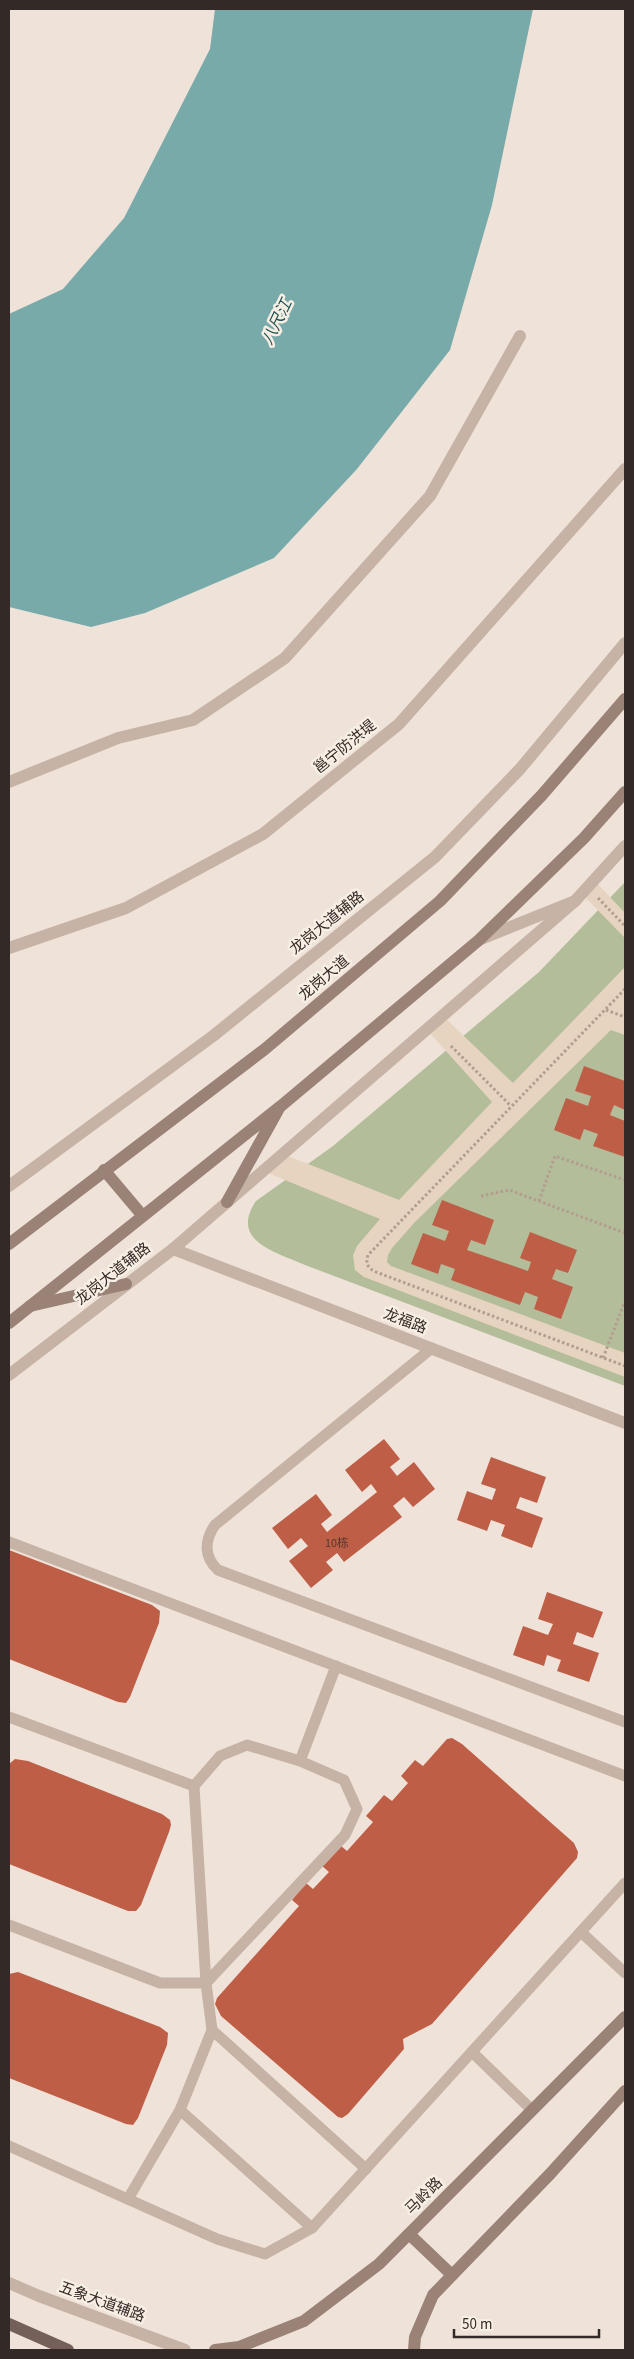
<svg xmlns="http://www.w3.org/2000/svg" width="634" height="2359" viewBox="0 0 634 2359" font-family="'Source Sans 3','Noto Sans SC',sans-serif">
	<rect width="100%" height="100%" fill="#efe3d9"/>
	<path fill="#b3bd9a" d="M625,882V1386L305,1265C276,1252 229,1241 256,1201L333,1146L539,972Z"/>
	<g fill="#e7d4c0">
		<path d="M594,880L625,913V938L582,894Z"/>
		<path d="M625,967V1035L611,1030L415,1222L392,1248L388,1255L387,1262L391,1266L625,1353V1377L364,1277L355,1270L353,1255L357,1246L380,1219L263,1171L283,1154L399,1200L492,1102L426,1029L442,1015L513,1083Z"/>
	</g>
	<path fill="#79aaaa" d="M215,9H533L492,205L450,350L357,469L274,558L145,613L91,627L9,607V314L63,289L124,218L210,49Z"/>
	<g fill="#bf5e47">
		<path d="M584,1066L625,1081V1110L614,1105L610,1115L625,1121V1157L593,1146L598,1134L584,1129L580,1140L554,1130L566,1098L588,1106L591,1096L575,1091Z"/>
		<path d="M442,1200L494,1220L485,1245L471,1240L467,1250L528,1271L531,1262L520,1258L530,1232L577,1250L568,1273L556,1269L552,1279L573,1287L561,1319L534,1309L538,1297L525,1292L520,1305L451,1280L455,1269L441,1264L438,1274L411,1264L423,1233L445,1241L449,1231L432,1225Z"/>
		<path d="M384,1439L400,1459L390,1467L397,1476L414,1462L435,1489L413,1507L404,1497L393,1506L402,1517L344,1562L337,1553L326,1562L333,1570L311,1588L289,1561L308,1546L301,1538L288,1549L272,1528L316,1494L332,1515L321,1524L327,1532L377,1492L371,1484L362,1492L345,1470Z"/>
		<path d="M491,1457L546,1477L537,1503L520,1497L516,1508L543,1518L532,1548L501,1536L505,1525L491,1520L487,1531L457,1520L467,1491L492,1500L496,1489L481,1484Z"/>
		<path d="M9,1550L152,1605L160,1611L159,1623L130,1697L126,1703L118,1702L9,1659Z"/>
		<path d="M547,1592L603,1612L593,1638L577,1632L573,1644L599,1653L589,1682L557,1671L561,1660L547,1655L544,1666L513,1655L523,1626L548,1635L553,1624L538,1619Z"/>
		<path d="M452,1738L462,1744L574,1843L578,1852L577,1858L432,2024L403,2039L404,2049L348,2114L342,2118L338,2117L221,2016L215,2004L217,1998L299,1906L292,1900L306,1883L313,1889L329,1872L322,1866L340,1845L347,1851L373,1822L366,1816L384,1795L392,1801L408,1783L401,1776L415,1760L423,1766L447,1739Z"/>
		<path d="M15,1759L28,1761L162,1814L170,1820L171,1825L169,1832L141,1905L136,1911H128L9,1864V1764Z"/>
		<path d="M18,1972L160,2027L168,2033L167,2045L138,2118L133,2125L126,2124L9,2078V1974Z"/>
	</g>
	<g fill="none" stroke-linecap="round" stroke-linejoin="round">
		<g stroke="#b29d90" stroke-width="3" stroke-dasharray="2.5 2.5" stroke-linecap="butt">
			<path d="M598,898L625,926"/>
			<path d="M625,989L368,1255C365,1264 368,1268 376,1272L625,1366"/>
			<path d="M606,1010L625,1017"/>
			<path d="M451,1046L511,1106"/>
			<path d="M481,1196L509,1190L625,1233"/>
			<path d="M539,1201L555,1156L625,1180"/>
			<path d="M603,1358L625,1301"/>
		</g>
		<g stroke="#c6b3a5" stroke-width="11">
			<path d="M432,1348L215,1525C204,1541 204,1557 218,1570L625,1722"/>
			<path d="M9,1542L625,1776"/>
			<path d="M9,1717L194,1786"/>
			<path d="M300,1761L344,1780L357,1809L345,1835L206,1983L194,1786L220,1756L247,1745L300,1761L336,1666"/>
			<path d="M9,1925L160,1983H206L212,2030L180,2110L312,2228"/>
			<path d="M581,1932L625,1973"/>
			<path d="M212,2030L366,2169"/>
			<path d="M472,2052L532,2110"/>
			<path d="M9,2146L217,2239L265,2254L312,2228L625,1883"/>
			<path d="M128,2199L180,2110"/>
		</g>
		<g stroke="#c6b3a5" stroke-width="12">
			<path d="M9,782L118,738L193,720L285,658L430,496L520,336"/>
			<path d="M481,939L575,901L625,846"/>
			<path d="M9,948L126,908L263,834L399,724L625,469"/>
			<path d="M9,1186L213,1036L435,857L520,769L625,643"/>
			<path d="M173,1249L625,1423"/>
			<path d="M9,1375L173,1249L575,901"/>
			<path d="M9,2283L39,2296L185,2350"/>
		</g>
		<g stroke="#9a8277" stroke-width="12">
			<path d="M104,1170L142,1215"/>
			<path d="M227,1202L278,1110"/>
			<path d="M9,1244L265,1049L440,901L542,795L625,699"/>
			<path d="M30,1306L126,1284"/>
			<path d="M9,1323L281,1106L479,940L584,838L625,792"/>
			<path d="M409,2234L452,2275"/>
			<path d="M215,2350L239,2347L304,2321L379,2264L625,2017"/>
			<path d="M414,2350L415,2337L433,2295L550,2174L625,2091"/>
		</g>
		<path stroke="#746058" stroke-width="12" d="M9,2324L68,2350"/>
	</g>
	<g text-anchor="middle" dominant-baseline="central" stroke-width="5" stroke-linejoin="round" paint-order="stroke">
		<g font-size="12" fill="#56362e">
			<text x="337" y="1543">10栋</text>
		</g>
		<g font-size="15" fill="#332926" stroke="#f7eee4">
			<text transform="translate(345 747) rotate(-39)">邕宁防洪堤</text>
			<text transform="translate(327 923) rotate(-39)">龙岗大道辅路</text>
			<text transform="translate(324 978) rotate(-40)">龙岗大道</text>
			<text transform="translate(113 1274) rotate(-38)">龙岗大道辅路</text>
			<text transform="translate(405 1321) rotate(21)">龙福路</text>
			<text transform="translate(424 2196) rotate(-45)">马岭路</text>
			<text transform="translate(102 2302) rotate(20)">五象大道辅路</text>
		</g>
		<g font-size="16" font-style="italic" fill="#1e5151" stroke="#f7eee4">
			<text transform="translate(277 322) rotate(-64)">八尺江</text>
		</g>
	</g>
	<rect width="634" height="2359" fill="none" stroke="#332926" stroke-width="20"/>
	<path d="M454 2329v8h145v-8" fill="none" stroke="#332926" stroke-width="2.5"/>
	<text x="462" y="2329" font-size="15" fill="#332926" stroke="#f7eee4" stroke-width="4" paint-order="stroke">50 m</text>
</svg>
